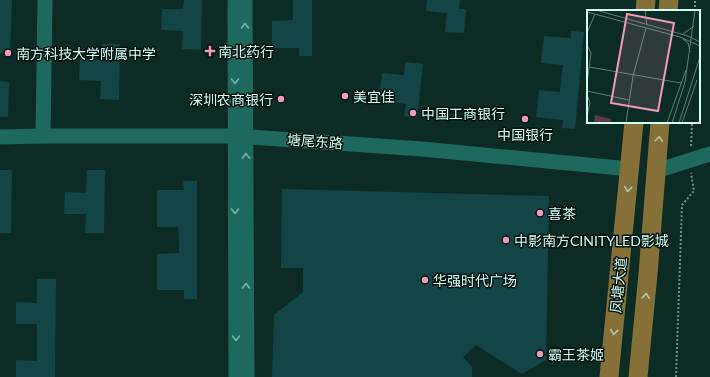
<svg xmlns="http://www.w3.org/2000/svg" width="710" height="377" viewBox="0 0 710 377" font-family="Lato,'Noto Sans SC',sans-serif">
	<rect width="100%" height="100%" fill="#0c2b25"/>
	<g fill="#144546">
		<path d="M0,0H12L10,54L0,53Z"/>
		<path d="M184,0H202L201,50L182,49L183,31L161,30L162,9H183Z"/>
		<path d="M293,0H312V56H299V48H272V21L293,20Z"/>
		<path d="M427,0H460L459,9H466L464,33L445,32L447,13L426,11Z"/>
		<path d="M571,31L584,32L575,129L562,128L563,120L536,117L539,90L560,92L561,79L563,65L541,63L544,36L571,38Z"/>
		<path d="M102,44H120L119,100L100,99L101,81L79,80L80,59L101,60Z"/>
		<path d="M405,62L423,64L417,118L404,116L406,104L379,100L382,73L404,75Z"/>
		<path d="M0,81L9,82L8,117H0Z"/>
		<path d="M0,170H12L11,233H0Z"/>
		<path d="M87,170H105L104,233H85L86,214H64L65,192L86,193Z"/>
		<path d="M183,181H197V299H184V290H157V254L179,253V240L178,227H157V190H184Z"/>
		<path d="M282,189L549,196L546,360L522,374L476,345L463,357L472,367V377H272L274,315L303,292V268H281Z"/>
		<path d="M37,279H56L55,377H16V360L37,361V324H16V302L37,303Z"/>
	</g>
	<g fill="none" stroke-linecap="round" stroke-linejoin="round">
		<g stroke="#6d938a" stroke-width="2" stroke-dasharray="2 2" stroke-linecap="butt">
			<path d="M695,11V0"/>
			<path d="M691,146L692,122"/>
			<path d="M676,377L682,205L694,191L691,173"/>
		</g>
		<g stroke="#1d6a5c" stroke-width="15">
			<path d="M235,0L236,377"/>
			<path d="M245,0L247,377"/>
			<path d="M43,136L45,0"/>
			<path d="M0,137L43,136H235L422,149L630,169"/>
			<path d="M656,171L710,154"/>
		</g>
		<g stroke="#857037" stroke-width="19">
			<path d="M645,11L646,0"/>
			<path d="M668,11L669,0"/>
			<path d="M609,377L634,122"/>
			<path d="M638,377L648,274L660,122"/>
		</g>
	</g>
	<defs><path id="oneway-chevron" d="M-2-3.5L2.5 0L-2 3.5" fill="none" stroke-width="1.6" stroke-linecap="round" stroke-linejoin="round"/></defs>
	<g stroke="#78b4a8">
		<use href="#oneway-chevron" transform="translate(245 26) rotate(-90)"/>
		<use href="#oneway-chevron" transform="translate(235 81) rotate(90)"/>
		<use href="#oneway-chevron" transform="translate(246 156) rotate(-91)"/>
		<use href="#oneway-chevron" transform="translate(235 211) rotate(90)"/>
		<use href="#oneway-chevron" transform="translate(246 286) rotate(-90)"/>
		<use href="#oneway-chevron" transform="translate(236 338) rotate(90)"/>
	</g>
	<g stroke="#b3c6a8">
		<use href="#oneway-chevron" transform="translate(659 139) rotate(-85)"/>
		<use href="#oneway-chevron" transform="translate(628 189) rotate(96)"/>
		<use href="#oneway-chevron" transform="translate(646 296) rotate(-84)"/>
		<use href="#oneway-chevron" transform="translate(614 332) rotate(96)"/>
	</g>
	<g fill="#f09ab7" stroke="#01120e" stroke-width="1.5">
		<path d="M208 45h4v4h4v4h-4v4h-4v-4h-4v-4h4z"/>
		<circle cx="8" cy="53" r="4"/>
		<circle cx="345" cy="96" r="4"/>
		<circle cx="281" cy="99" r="4"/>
		<circle cx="413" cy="113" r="4"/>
		<circle cx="525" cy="119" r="4"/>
		<circle cx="540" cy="213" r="4"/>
		<circle cx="506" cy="240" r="4"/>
		<circle cx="425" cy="280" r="4"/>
		<circle cx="540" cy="354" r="4"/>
	</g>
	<g text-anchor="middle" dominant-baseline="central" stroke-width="3" stroke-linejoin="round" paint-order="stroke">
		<g font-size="14" fill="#d2fff4" stroke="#01120e" text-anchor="start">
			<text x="218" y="51">南北药行</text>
			<text x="16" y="53">南方科技大学附属中学</text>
			<text x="353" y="96">美宜佳</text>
			<text x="273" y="99" text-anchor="end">深圳农商银行</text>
			<text x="421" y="113">中国工商银行</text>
			<text x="525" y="134" text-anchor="middle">中国银行</text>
			<text x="548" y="213">喜茶</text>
			<text x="514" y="240">中影南方CINITYLED影城</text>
			<text x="433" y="280">华强时代广场</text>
			<text x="548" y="354">霸王茶姬</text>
		</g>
		<g font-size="14" fill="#d2fff4" stroke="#01120e">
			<text transform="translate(315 141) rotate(4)">塘尾东路</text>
			<text transform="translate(618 285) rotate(-84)">凤塘大道</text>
		</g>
	</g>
	<g transform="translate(587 10)">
		<rect width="113" height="113" fill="#0c2b25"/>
		<path d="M8,105L24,109L23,113H7Z" fill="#603a47"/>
		<path fill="none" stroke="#5b8078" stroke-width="1" d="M9,0L101,26L113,32M58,0L60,15M0,2L93,27L113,36M0,23L8,4M96,24L107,16M96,29L101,33L103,42M0,35L4,43L0,73M2,57L94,73M0,81L42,90M0,84L3,93L0,106M39,113L46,66L59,18M80,113L99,60M85,113L98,72L108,0M92,113L113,47M95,113L110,70"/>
		<path fill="#f09ab7" fill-opacity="0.15" stroke="#f09ab7" stroke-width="2" d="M40,4L87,13L71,101L24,93Z"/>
		<rect width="113" height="113" fill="none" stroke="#d2fff4" stroke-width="2"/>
	</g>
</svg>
